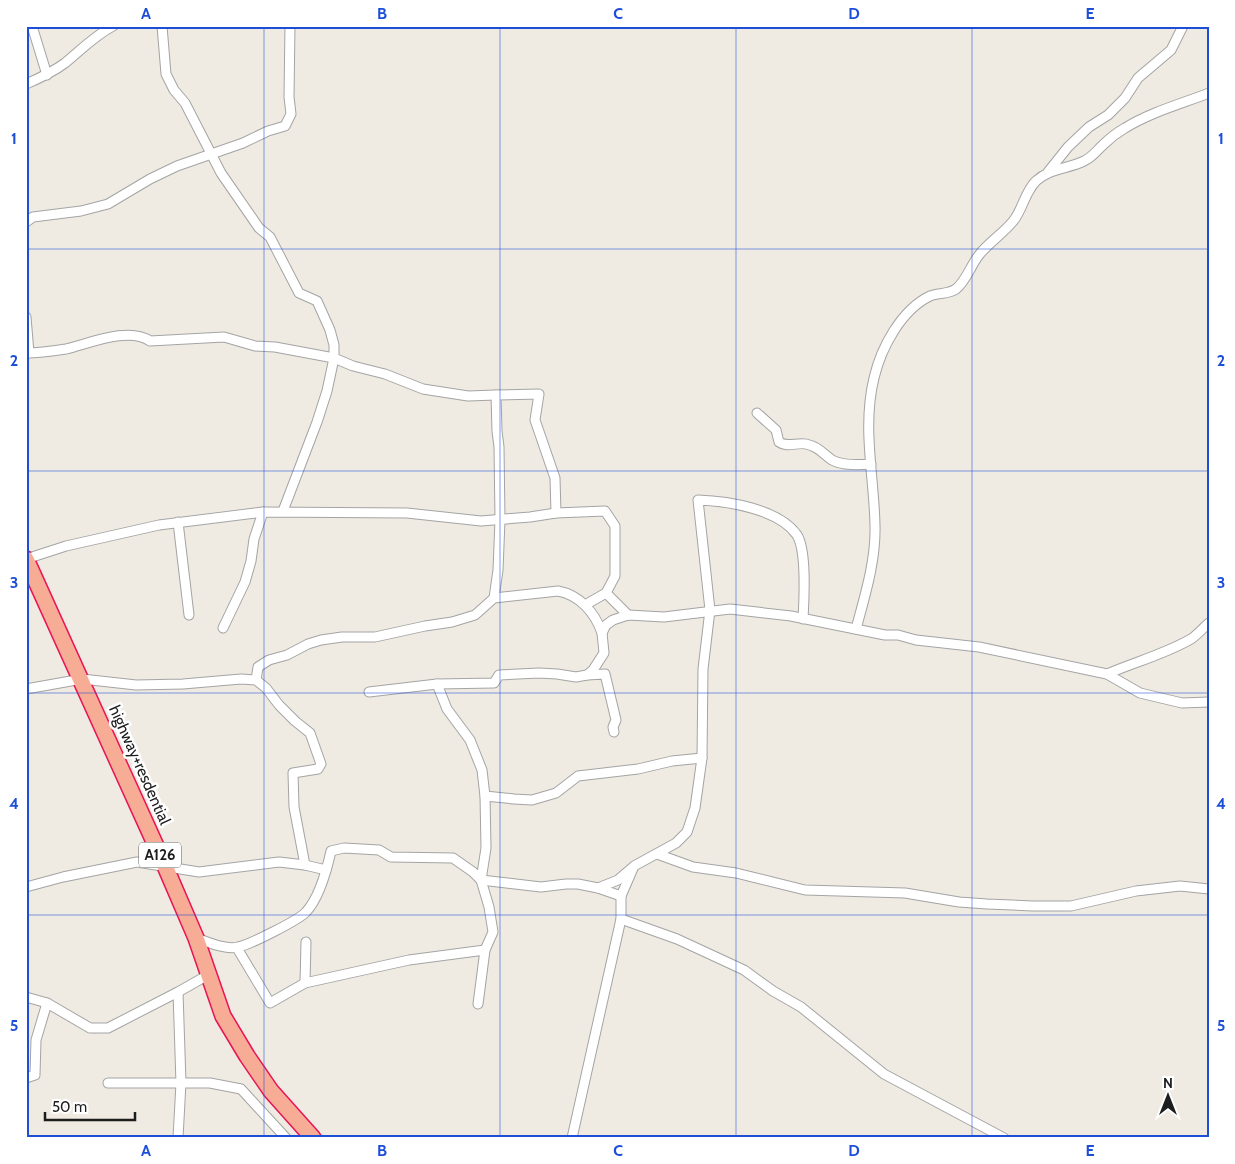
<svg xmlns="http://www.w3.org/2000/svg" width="1235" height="1164" viewBox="0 0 1235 1164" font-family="Cabin,sans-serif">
	<rect width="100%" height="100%" fill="#efebe2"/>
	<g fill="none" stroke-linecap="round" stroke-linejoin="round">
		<defs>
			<g id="minor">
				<path d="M32,26L47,75"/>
				<path d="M162,26L166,74L174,90L185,103L221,173L259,228L270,237L299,293L317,301L330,330L334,345V358L327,391L317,422L283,511"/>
				<path d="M26,84C40,78 53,72 65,63C81,50 94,36 113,26"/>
				<path d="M1048,172L1068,147L1089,127L1108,115L1125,98L1138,78L1171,50L1183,26"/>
				<path d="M26,222L33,217L81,211L108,204L150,179L177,166L243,143L268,131L285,126L291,114L289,97L290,26"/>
				<path d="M26,317L29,353"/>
				<path d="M26,353C39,353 53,351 66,349C88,344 129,326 150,341L224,337L255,346L275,347L334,358L353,366L385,374L423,389L468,396L496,395"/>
				<path d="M757,413L776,430L779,442C787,448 797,442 806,444C819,447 822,453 832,460C843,466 859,465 871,464"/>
				<path d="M178,522L189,615"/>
				<path d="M26,559L66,546L159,525L263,512L407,513L481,521L530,517L556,513L605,511L615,526V576L606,593L585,605"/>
				<path d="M606,593L628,615"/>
				<path d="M494,598L498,570L500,520L499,447L497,431L496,395L539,394L535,420L555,478L556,513"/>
				<path d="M223,628L245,582L251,561L254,539L263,512"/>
				<path d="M856,629C865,595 876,561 875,525C874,476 862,427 874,378C881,348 901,310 930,296C938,293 949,294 956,289C966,281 971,265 979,255C989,242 1004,233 1014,220C1023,208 1025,192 1036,181C1050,168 1068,169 1084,161C1093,157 1097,150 1104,144C1110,138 1118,132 1125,128C1151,112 1181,104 1209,93"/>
				<path d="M1107,674C1135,662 1165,654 1191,639C1197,635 1203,628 1209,623"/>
				<path d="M587,675L605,674L616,720L613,727L614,732"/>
				<path d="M256,680L258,667L269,660L287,655L308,644L321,640L342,637H375L425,626L452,622L475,615L494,598L558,591C580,595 595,613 602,633"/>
				<path d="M437,684L447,709L470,740L482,770L485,796L486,848L481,880L489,907L493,932L485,950L478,1004"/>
				<path d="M26,689L82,679L136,685L183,684L241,679L256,680L266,688L279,705L295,721L310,733L321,764L318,769L293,773L294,807L305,865"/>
				<path d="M369,692L437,684L494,683L499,675L539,673L557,674L576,677L587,675L593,670L604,653L602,633L606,625L613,620L628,615L664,617L730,609L791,616L885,635H898L916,640L979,647L1107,674L1140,693L1182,703L1209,702"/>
				<path d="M485,796L514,799L532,800L556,793L578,776L638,769L672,761L702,758"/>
				<path d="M657,854L693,867L736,873L805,890L905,893L959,902L987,904L1033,906H1071L1136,891L1180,886L1209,889"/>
				<path d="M26,887L63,877L137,862L199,872L279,862L305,865L326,870"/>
				<path d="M598,888L618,880L632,868"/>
				<path d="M621,919L677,939L744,970L773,991L801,1007L884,1074L1004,1138"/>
				<path d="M196,938C208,942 225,950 238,947C249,945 299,920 306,912C319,898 327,869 331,851L344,848L379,850L391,857L453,858L473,872L481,880L541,887L566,884H578L598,888L621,896L634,866L676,843L687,832L695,808L702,758L703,669L710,610L698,500C728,501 779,509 797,535C807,551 804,600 803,619"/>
				<path d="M237,948L270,1003L305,983L409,960L485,950"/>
				<path d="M305,983L306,942"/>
				<path d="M178,992L181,1083L178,1138"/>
				<path d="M26,997L47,1003L90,1028H108L178,992L208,975"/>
				<path d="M26,1078L35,1075L36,1040L47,1003"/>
				<path d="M108,1083H210L241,1089L286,1138"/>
				<path d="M572,1138L621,919V896"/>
			</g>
			<path id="trunk" d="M26,559L165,866L196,938L223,1016L247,1056L271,1091L313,1138"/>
		</defs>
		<use href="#minor" stroke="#a4a4a4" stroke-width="11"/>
		<use href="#trunk" stroke="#e81457" stroke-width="18"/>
		<use href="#minor" stroke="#fff" stroke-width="9"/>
		<use href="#trunk" stroke="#f6ac95" stroke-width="15"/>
	</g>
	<path fill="none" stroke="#1d4ed8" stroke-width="1" stroke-opacity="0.55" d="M264,26V1138M500,26V1138M736,26V1138M972,26V1138M26,249H1209M26,471H1209M26,693H1209M26,915H1209"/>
	<g text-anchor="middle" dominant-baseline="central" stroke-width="5" stroke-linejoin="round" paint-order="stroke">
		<rect fill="#fff" stroke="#616161" stroke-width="1" x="139" y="842.5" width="42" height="25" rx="4"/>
		<g font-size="15" font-weight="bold" fill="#1d1d1d">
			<text x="160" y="855">A126</text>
		</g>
		<g font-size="16" fill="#1d1d1d" stroke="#fff">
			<text transform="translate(140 765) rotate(66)">highway+resdential</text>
		</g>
	</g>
	<rect width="1235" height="1164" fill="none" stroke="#ffffff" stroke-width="55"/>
	<g transform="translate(1168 1096)" stroke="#ffffff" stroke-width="4" paint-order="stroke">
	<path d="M0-4L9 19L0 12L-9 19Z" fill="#1d1d1d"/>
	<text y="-8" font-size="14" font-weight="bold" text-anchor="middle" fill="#1d1d1d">N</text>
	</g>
	<path d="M45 1112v8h90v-8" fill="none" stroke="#1d1d1d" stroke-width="2.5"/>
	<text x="52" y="1112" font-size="15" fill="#1d1d1d" stroke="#ffffff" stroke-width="4" paint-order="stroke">50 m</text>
	<rect x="28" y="28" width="1180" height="1108" fill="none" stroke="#1d4ed8" stroke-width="2"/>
	<g font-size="16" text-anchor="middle" font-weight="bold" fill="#1d4ed8">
		<text x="146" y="19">A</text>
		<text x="382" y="19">B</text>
		<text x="618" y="19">C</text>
		<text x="854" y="19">D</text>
		<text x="1090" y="19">E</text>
		<text x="14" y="144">1</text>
		<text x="1221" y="144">1</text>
		<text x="14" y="366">2</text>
		<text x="1221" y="366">2</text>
		<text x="14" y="588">3</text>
		<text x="1221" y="588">3</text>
		<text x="14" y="809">4</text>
		<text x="1221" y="809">4</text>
		<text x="14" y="1031">5</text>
		<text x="1221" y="1031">5</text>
		<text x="146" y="1156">A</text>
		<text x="382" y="1156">B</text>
		<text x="618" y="1156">C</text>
		<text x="854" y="1156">D</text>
		<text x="1090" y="1156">E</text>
	</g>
</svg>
